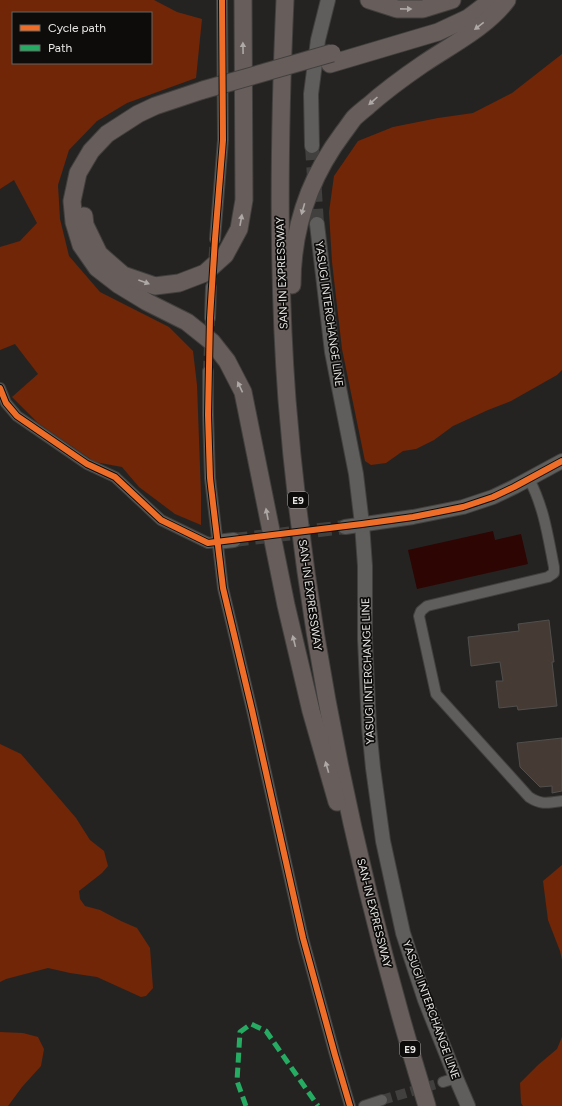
<svg xmlns="http://www.w3.org/2000/svg" width="562" height="1106" viewBox="0 0 562 1106" font-family="Figtree,sans-serif">
	<rect width="100%" height="100%" fill="#252321"/>
	<g fill="#712607" fill-rule="evenodd">
		<path d="M0,0H154L177,12L202,19L196,78L127,103L97,121L69,150L58,185L60,219L69,256L100,292L169,327L193,351L197,385L201,494V525L175,514L139,487L122,467L95,462L38,423L12,397L38,374L15,344L0,350V247L20,241L37,223L14,180L0,189ZM13,13H151V63H13Z"/>
		<path d="M562,54V370L557,375L511,401L488,410L453,426L434,440L416,449L403,451L386,463L371,465L365,461L342,349L332,262L329,212L334,176L358,141L393,127L438,118L473,113L512,93Z"/>
		<path d="M0,744L21,754L76,818L90,840L104,851L108,866L102,873L79,891L80,899L85,906L100,910L121,921L137,928L150,948L153,988L146,996L141,997L97,977L70,973L48,968L6,979L0,982Z"/>
		<path d="M562,865V960L560,951L548,920L543,881Z"/>
		<path d="M0,1032L23,1033L38,1037L44,1049L41,1066L22,1087L8,1106H0Z"/>
		<path d="M562,1037V1106H523L521,1103L520,1083L538,1065L557,1049Z"/>
	</g>
	<path fill="#2d0503" d="M493,531L495,540L521,534L528,564L417,589L408,550Z"/>
	<g fill="#463a35" stroke="#504f4d">
		<path d="M549,620L554,662H552L557,706L518,710L517,706L499,708L496,681H503L500,662L471,666L468,637L519,631L518,624Z"/>
		<path d="M562,738V791L552,793V786L540,787L520,767L517,743Z"/>
	</g>
	<g fill="none" stroke-linecap="round" stroke-linejoin="round">
		<g stroke="#42403f" stroke-width="10" stroke-dasharray="10 5" stroke-linecap="butt">
			<path d="M211,287L215,239"/>
			<path d="M208,371L210,318"/>
			<path d="M382,1100L443,1082"/>
		</g>
		<g stroke="#42403f" stroke-width="14" stroke-dasharray="14 7" stroke-linecap="butt">
			<path d="M312,146L317,224"/>
			<path d="M234,540L345,527"/>
		</g>
		<defs>
			<g id="street">
				<path d="M215,239L223,140L222,0"/>
				<path d="M210,318L211,287"/>
				<path d="M208,371V415L210,478L223,588L252,710L303,938L335,1055L350,1106"/>
				<path d="M0,388L6,403L17,416L87,464L115,477L161,520L208,543L217,542"/>
				<path d="M529,479C544,507 548,537 554,567V573L548,577L427,606L421,611L419,616L436,694L529,797C541,805 548,803 562,801"/>
				<path d="M443,1082L456,1078"/>
				<path d="M364,1106L382,1100"/>
			</g>
			<g id="secondary">
				<path d="M312,146L311,94L318,40L328,0"/>
				<path d="M317,224L332,352L356,474L362,524L365,566V639L369,727L373,768L383,841L403,933L425,1000L456,1078L468,1106"/>
				<path d="M345,527L413,517L463,507L493,497L514,487L562,461"/>
				<path d="M217,542L234,540"/>
			</g>
			<g id="highway">
				<path d="M285,0C279,133 277,267 287,400C306,639 357,877 427,1106"/>
				<path d="M369,0L397,9H423L452,0"/>
				<path d="M330,64L438,32L468,18L492,0"/>
				<path d="M203,90L155,106L138,114L107,134L91,151L78,173L72,201L74,222L81,245L97,268L119,285L147,302L187,322L212,342L227,361L243,392L286,605L311,711L337,802"/>
				<path d="M84,216L85,225L99,254L123,275L155,286L179,283L205,273L225,255L239,229L244,200L243,0"/>
				<path d="M292,285C292,229 310,177 343,133C347,128 350,123 354,118C358,114 363,110 368,106C386,90 404,77 423,64C451,45 487,27 507,0"/>
			</g>
		</defs>
		<use href="#street" stroke="#42403f" stroke-width="12"/>
		<use href="#secondary" stroke="#42403f" stroke-width="16"/>
		<use href="#highway" stroke="#42403f" stroke-width="19"/>
		<use href="#street" stroke="#5f5e5c" stroke-width="10"/>
		<use href="#secondary" stroke="#5f5e5c" stroke-width="14"/>
		<use href="#highway" stroke="#675e5b" stroke-width="17"/>
		<defs>
			<path id="highway-bridge" d="M203,90L332,53"/>
		</defs>
		<use href="#highway-bridge" stroke="#42403f" stroke-width="19" stroke-linecap="butt"/>
		<use href="#highway-bridge" stroke="#675e5b" stroke-width="17"/>
		<path stroke="#26ab63" stroke-width="5" stroke-dasharray="10 5" stroke-linecap="butt" d="M246,1106L237,1081L240,1032L251,1024L266,1031L318,1106"/>
		<defs>
			<g id="cycleway">
				<path d="M222,0L223,140L215,239L210,318L208,415L210,478L223,588L252,710L303,938L335,1055L350,1106"/>
				<path d="M0,388L6,403L17,416L87,464L115,477L161,520L208,543L362,524L413,517L463,507L493,497L514,487L562,461"/>
			</g>
		</defs>
		<use href="#cycleway" stroke="#0d0c0b" stroke-width="8"/>
		<use href="#cycleway" stroke="#ee6e29" stroke-width="6"/>
	</g>
	<defs><path id="oneway-solid" d="M-6-.8H1V-3.2L6.5 0L1 3.2V.8H-6Z"/></defs>
	<g fill="#aea9a7">
		<use href="#oneway-solid" transform="translate(406 9) rotate(1)"/>
		<use href="#oneway-solid" transform="translate(479 26) rotate(142)"/>
		<use href="#oneway-solid" transform="translate(243 48) rotate(-91)"/>
		<use href="#oneway-solid" transform="translate(373 101) rotate(138)"/>
		<use href="#oneway-solid" transform="translate(303 209) rotate(106)"/>
		<use href="#oneway-solid" transform="translate(241 220) rotate(-80)"/>
		<use href="#oneway-solid" transform="translate(144 282) rotate(20)"/>
		<use href="#oneway-solid" transform="translate(240 387) rotate(-115)"/>
		<use href="#oneway-solid" transform="translate(267 514) rotate(-101)"/>
		<use href="#oneway-solid" transform="translate(294 641) rotate(-104)"/>
		<use href="#oneway-solid" transform="translate(327 767) rotate(-106)"/>
	</g>
	<g text-anchor="middle" dominant-baseline="central" stroke-width="3.5" stroke-linejoin="round" paint-order="stroke">
		<g fill="#0d0c0b" stroke="#a7a5a4" stroke-width="1">
			<rect x="288" y="492" width="20" height="16" rx="3"/>
			<rect x="400" y="1041" width="20" height="16" rx="3"/>
		</g>
		<g font-size="10" font-weight="bold" fill="#e9e7e6">
			<text x="298" y="500">E9</text>
			<text x="410" y="1049">E9</text>
		</g>
		<g font-size="11" fill="#e9e7e6" stroke="#0d0c0b">
			<text transform="translate(282 273) rotate(-92)">SAN-IN EXPRESSWAY</text>
			<text transform="translate(329 314) rotate(82)">YASUGI INTERCHANGE LINE</text>
			<text transform="translate(310 595) rotate(82)">SAN-IN EXPRESSWAY</text>
			<text transform="translate(368 671) rotate(-92)">YASUGI INTERCHANGE LINE</text>
			<text transform="translate(374 913) rotate(76)">SAN-IN EXPRESSWAY</text>
			<text transform="translate(431 1010) rotate(70)">YASUGI INTERCHANGE LINE</text>
		</g>
	</g>
	<rect x="12" y="12" width="140" height="52" fill="#0d0c0b" stroke="#656463"/>
	<rect x="20" y="25" width="20" height="6" fill="#ee6e29" stroke="#656463"/>
	<text x="48" y="32" font-size="12" fill="#e9e7e6">Cycle path</text>
	<rect x="20" y="45" width="20" height="6" fill="#26ab63" stroke="#656463"/>
	<text x="48" y="52" font-size="12" fill="#e9e7e6">Path</text>
</svg>
